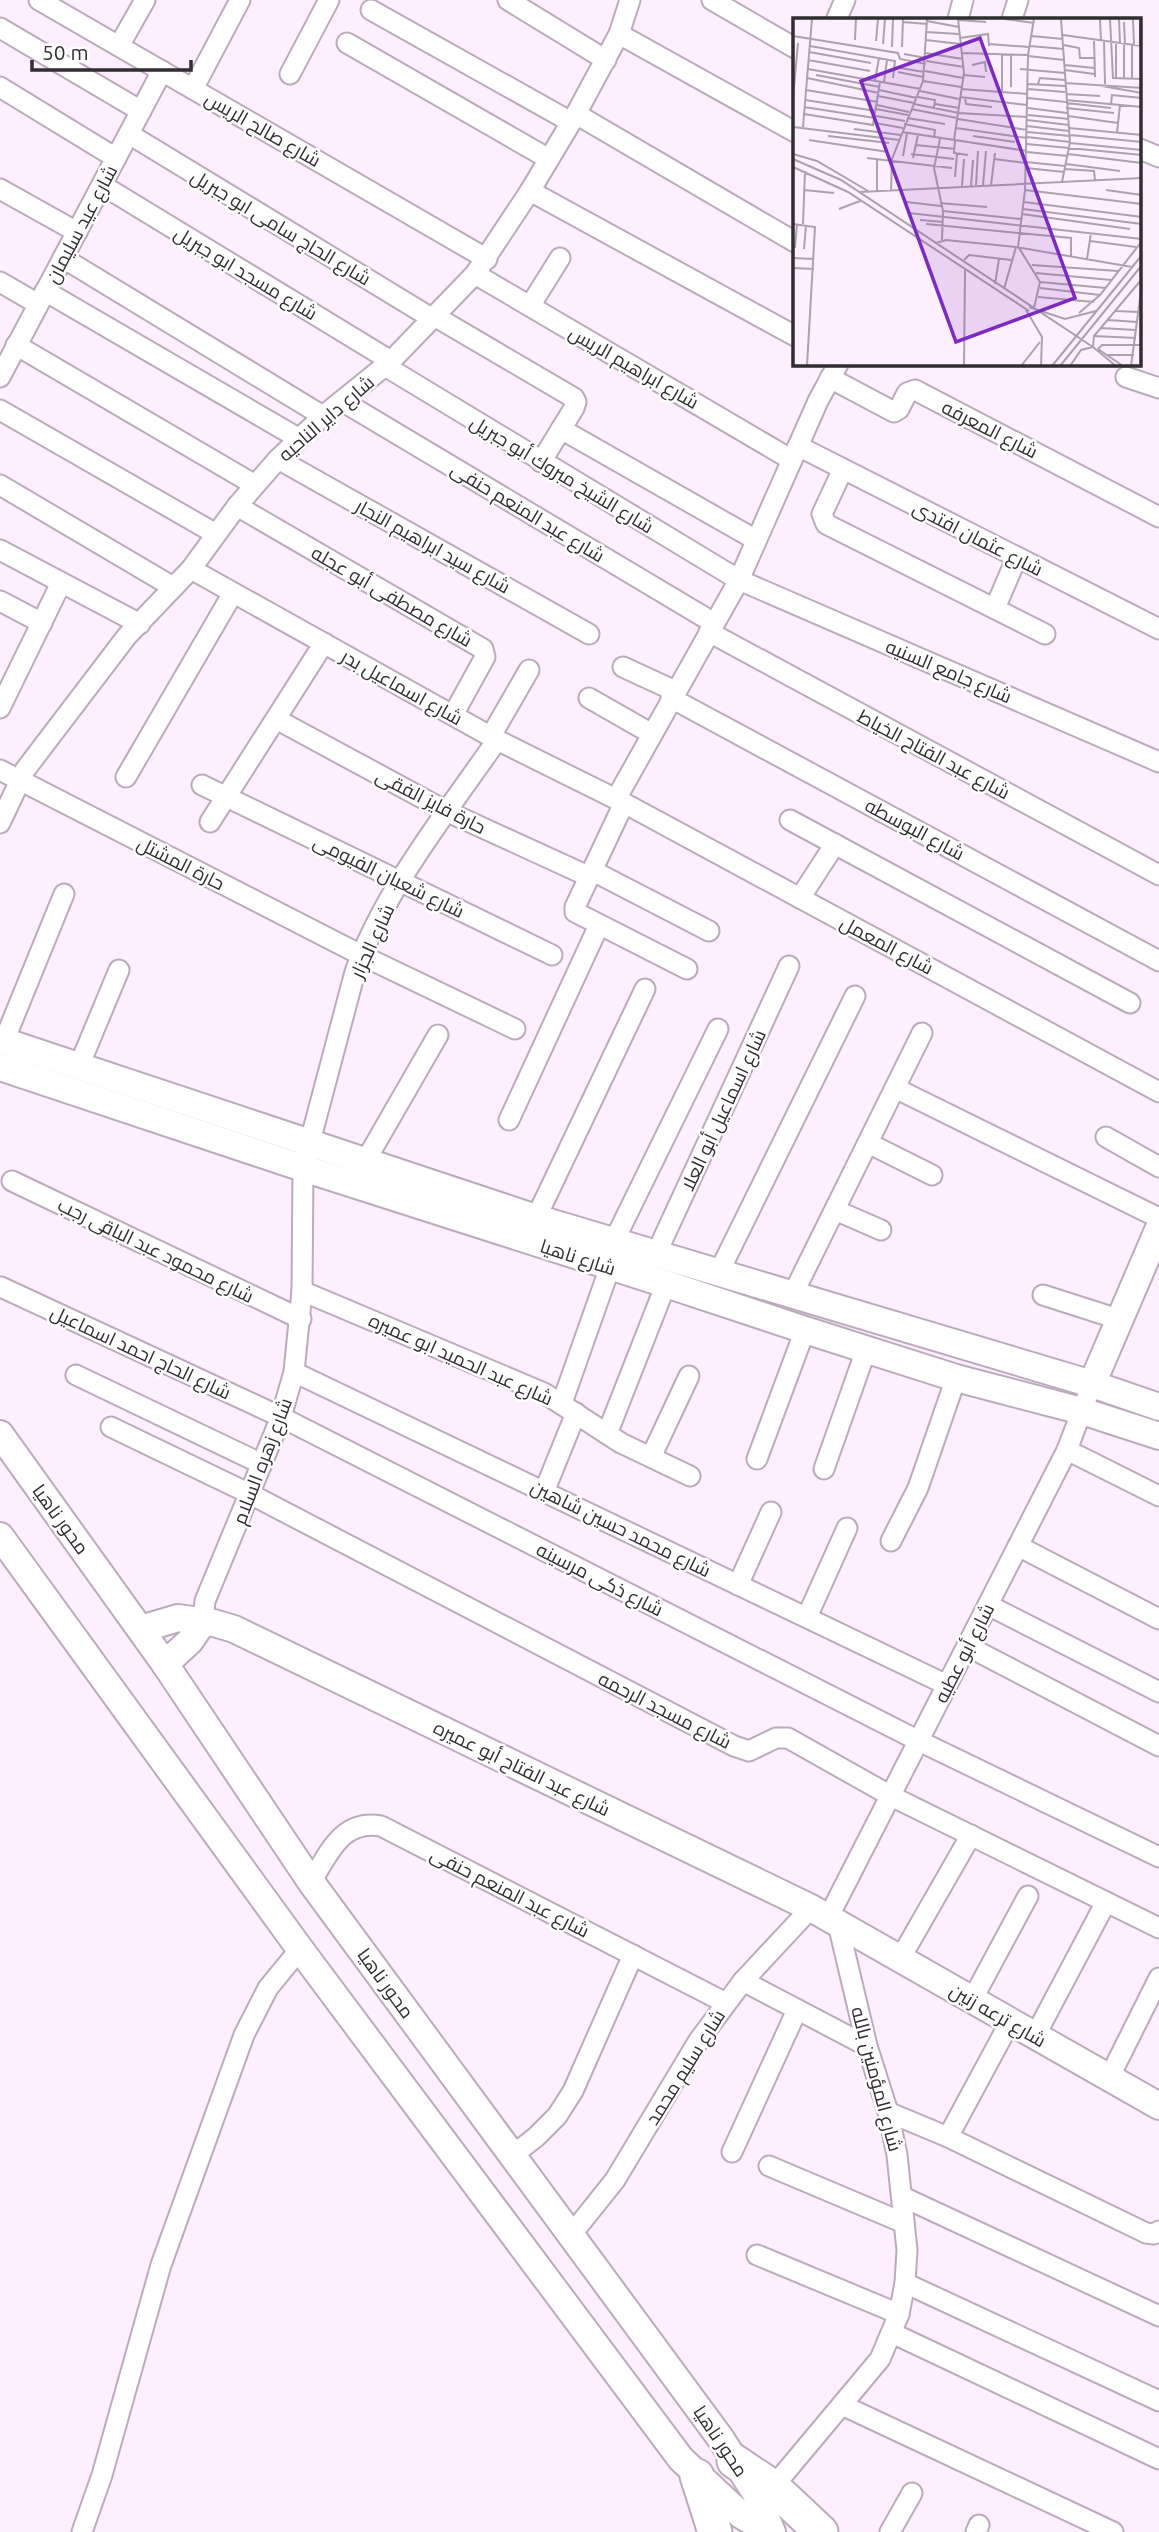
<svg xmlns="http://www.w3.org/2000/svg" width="1159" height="2532" viewBox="0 0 1159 2532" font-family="Ubuntu,Cairo,sans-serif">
	<rect width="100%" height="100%" fill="#fdeffe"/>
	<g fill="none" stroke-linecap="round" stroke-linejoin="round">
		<defs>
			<g id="street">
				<path d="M39,0L487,259"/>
				<path d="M508,0L606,60"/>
				<path d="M712,0L795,48"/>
				<path d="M371,10L571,122"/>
				<path d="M837,18L845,0"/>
				<path d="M958,19L963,0"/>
				<path d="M1012,19L1018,0"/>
				<path d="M0,28L141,111"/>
				<path d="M619,34L795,132"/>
				<path d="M347,43L549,159"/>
				<path d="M119,46L145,0"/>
				<path d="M290,74L329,0"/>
				<path d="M0,87L116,158"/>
				<path d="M193,89L240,0"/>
				<path d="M576,114L795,242"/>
				<path d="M129,134L433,319"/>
				<path d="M1140,149L1159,157"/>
				<path d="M102,185L391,361"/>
				<path d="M0,189L77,232"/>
				<path d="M530,191L795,336"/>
				<path d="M63,258L323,416"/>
				<path d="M475,274L792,460"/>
				<path d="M0,282L38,304"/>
				<path d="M45,291L298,438"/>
				<path d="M530,306L560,258"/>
				<path d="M436,317L574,398L576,402L574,408L541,462"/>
				<path d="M16,345L255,485"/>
				<path d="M385,366L739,580L1159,762"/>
				<path d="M0,377L162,71"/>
				<path d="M1126,377L1159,388"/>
				<path d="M830,378L894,412L899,409L907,393L915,390L1159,517"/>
				<path d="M342,401L714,623"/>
				<path d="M0,410L216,534"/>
				<path d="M561,429L756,540"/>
				<path d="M798,446L1159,629"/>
				<path d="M278,459L589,634"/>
				<path d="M843,469L822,514L826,524L1045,634"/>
				<path d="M0,485L173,587"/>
				<path d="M237,506L483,649L485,657L453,715"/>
				<path d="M0,550L140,624"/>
				<path d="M191,569L497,740L624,803L1159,1092"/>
				<path d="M0,601L42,623"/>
				<path d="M995,608L1017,557"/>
				<path d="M709,632L1159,875"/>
				<path d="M623,667L675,691"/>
				<path d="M589,698L652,734"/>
				<path d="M671,698L1159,961"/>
				<path d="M0,708L61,583"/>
				<path d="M276,719L448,812L590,877"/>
				<path d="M491,736L529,670"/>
				<path d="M0,770L361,955L515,1029"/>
				<path d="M126,777L233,593"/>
				<path d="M202,785L552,955"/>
				<path d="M616,799L739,580L818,401L838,364"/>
				<path d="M624,803L575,907V912L687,969"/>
				<path d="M790,820L1130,1003"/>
				<path d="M210,822L324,643"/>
				<path d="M0,823L25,770L127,636L191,569L237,506L278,459L323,416L391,361L475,274L530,191L576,114L619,34L630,0"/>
				<path d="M593,871L709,931"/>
				<path d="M800,898L835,844"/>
				<path d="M4,1041L64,894"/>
				<path d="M79,1066L119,970"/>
				<path d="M895,1088L1159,1218"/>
				<path d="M509,1120L599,925"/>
				<path d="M1106,1137L1159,1167"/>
				<path d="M868,1143L932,1175"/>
				<path d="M366,1160L438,1035"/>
				<path d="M12,1181L301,1319"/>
				<path d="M835,1210L881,1230"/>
				<path d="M536,1218L645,989"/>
				<path d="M614,1241L718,1029"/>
				<path d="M656,1254L789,966"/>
				<path d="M719,1272L855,996"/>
				<path d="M1,1287L281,1417L919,1741L1159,1857"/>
				<path d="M302,1291L544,1393L621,1443L690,1476"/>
				<path d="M793,1294L922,1033"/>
				<path d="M1043,1295L1121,1320"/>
				<path d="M294,1372L947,1685"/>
				<path d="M76,1375L262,1464"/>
				<path d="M562,1403L610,1267"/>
				<path d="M111,1427L250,1494L734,1746L749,1751L776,1738H788L891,1796L1159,1928"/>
				<path d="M607,1434L666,1284"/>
				<path d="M1067,1450L1159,1496"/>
				<path d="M651,1457L689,1376"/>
				<path d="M757,1459L805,1330"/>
				<path d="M824,1469L866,1350"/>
				<path d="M544,1492L576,1413"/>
				<path d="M891,1541L918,1488L956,1378"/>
				<path d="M1018,1546L1159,1619"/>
				<path d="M738,1585L771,1512"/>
				<path d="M988,1605L1159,1692"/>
				<path d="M807,1617L847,1528"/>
				<path d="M203,1622L205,1601L281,1417L294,1372L302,1291L303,1168L355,972C385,889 447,812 497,740"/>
				<path d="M967,1646L1159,1746"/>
				<path d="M311,1882C329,1853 342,1819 381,1826L726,2003"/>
				<path d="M828,1918L1067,1450L1092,1384"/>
				<path d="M900,1959L971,1835"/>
				<path d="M743,1981L867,2046"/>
				<path d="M972,2000L1028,1896"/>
				<path d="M1035,2036L1106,1902"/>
				<path d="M1109,2078L1159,1978"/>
				<path d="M888,2112L948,2137L1146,2233L1154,2234L1159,2231"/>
				<path d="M948,2137L1010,2022"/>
				<path d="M732,2152L797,2010"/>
				<path d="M513,2155L536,2137L557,2116L573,2091L633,1955"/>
				<path d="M769,2166L904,2223"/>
				<path d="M903,2197L1159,2316"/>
				<path d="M571,2235L615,2180L699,2040L743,1981L811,1908"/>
				<path d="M757,2255L899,2314"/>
				<path d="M905,2283L1159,2401"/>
				<path d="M892,2333L1159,2459"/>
				<path d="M842,2405L1113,2532"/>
				<path d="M773,2487L880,2359L899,2314L905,2283L907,2250L897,2155L888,2112L867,2046L838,1924"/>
				<path d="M82,2532L102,2475L161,2265L244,2035L268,1988L300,1949"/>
				<path d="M890,2532L912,2493"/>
				<path d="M976,2532L979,2525"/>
			</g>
			<g id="secondary">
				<path d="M0,1040L536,1218L1092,1384L1159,1407"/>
				<path d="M0,1067L303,1168L666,1284L805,1330L956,1378L1082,1411L1159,1436"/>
				<path d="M1092,1384L1159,1228"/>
				<path d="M0,1434L165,1664L311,1882L721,2439L755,2492L772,2532"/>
				<path d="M0,1536L300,1949L681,2459L741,2515L770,2532"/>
				<path d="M141,1629L178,1618L214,1623L234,1629L811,1908L1159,2106"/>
				<path d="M165,1664L190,1641L203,1622"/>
			</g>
			<g id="highway">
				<path d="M734,2461L773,2487L821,2532"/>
				<path d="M697,2476L715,2532"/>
			</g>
		</defs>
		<use href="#street" stroke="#bbabbd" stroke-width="23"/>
		<use href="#secondary" stroke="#bbabbd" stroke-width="30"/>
		<use href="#highway" stroke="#bbabbd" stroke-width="37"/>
		<use href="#street" stroke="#fff" stroke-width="19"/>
		<use href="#secondary" stroke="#fff" stroke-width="26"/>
		<use href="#highway" stroke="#fff" stroke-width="33"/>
	</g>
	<g text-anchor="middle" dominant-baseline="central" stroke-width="5" stroke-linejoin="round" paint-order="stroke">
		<g font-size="19" fill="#322c33" stroke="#fff">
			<text transform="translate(263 129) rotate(30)">شارع صالح الريس</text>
			<text transform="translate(81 224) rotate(-62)">شارع عيد سليمان</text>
			<text transform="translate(281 227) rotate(31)">شارع الحاج سامى ابو جبريل</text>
			<text transform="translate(246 273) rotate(31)">شارع مسجد ابو جبريل</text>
			<text transform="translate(634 367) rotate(30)">شارع ابراهيم الريس</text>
			<text transform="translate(326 418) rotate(-41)">شارع داير الناحيه</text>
			<text transform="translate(990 429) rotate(27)">شارع المعرفه</text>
			<text transform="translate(562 474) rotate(31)">شارع الشيخ مبروك أبو جبريل</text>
			<text transform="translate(528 512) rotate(31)">شارع عبد المنعم حنفى</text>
			<text transform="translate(978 538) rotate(27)">شارع عثمان افتدى</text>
			<text transform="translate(433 546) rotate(29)">شارع سيد ابراهيم النجار</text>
			<text transform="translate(392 596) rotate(30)">شارع مصطفى أبو عجله</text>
			<text transform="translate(949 671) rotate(23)">شارع جامع السنيه</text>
			<text transform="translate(402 687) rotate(29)">شارع اسماعيل بدر</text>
			<text transform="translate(934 754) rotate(28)">شارع عبد الفتاح الخياط</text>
			<text transform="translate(431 801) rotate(27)">حارة فايز الفقى</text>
			<text transform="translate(915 829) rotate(28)">شارع البوسطه</text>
			<text transform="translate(181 863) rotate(27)">حارة المشتل</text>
			<text transform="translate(389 876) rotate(26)">شارع شعبان الفيومى</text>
			<text transform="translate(372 941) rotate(-65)">شارع الجزار</text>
			<text transform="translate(887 945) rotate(28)">شارع المعمل</text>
			<text transform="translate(723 1110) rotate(-65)">شارع اسماعيل أبو العلا</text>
			<text transform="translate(156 1250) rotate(26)">شارع محمود عبد الباقى رجب</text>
			<text transform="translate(578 1257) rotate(18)">شارع ناهيا</text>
			<text transform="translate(141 1352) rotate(25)">شارع الحاج احمد اسماعيل</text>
			<text transform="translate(461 1359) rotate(24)">شارع عبد الحميد ابو عميره</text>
			<text transform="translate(262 1461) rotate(-69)">شارع زهره السلام</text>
			<text transform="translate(61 1519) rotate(54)">محور ناهيا</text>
			<text transform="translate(621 1528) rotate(26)">شارع محمد حسين شاهين</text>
			<text transform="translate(600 1579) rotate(27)">شارع ذكى مرسينه</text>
			<text transform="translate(964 1653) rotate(-63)">شارع أبو عطيه</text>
			<text transform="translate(665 1710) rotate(27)">شارع مسجد الرحمه</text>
			<text transform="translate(522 1768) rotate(26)">شارع عبد الفتاح أبو عميره</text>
			<text transform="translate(510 1892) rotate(27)">شارع عبد المنعم حنفى</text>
			<text transform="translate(386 1983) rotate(54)">محور ناهيا</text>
			<text transform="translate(998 2015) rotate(30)">شارع ترعه زنين</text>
			<text transform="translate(685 2067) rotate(-58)">شارع سليم محمد</text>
			<text transform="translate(877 2079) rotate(75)">شارع المؤمنين بالله</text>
			<text transform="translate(721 2441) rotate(56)">محور ناهيا</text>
		</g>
	</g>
	<g transform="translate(793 18)">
		<rect width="348" height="348" fill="#fdeffe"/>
		<path fill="none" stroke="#aca1ad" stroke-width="2" d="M212,1L241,5M268,1L277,124L269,164M307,1L308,23M317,1L320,60L349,61M326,1L327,25M340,1L341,27M347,1V28M166,2L193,4M134,3L166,9M110,4L134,6M331,4L332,26M133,14L166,16M270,17L349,28M0,18L105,35L107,41L133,46M239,18L270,21M167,20L195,16L196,28M62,22L63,1M133,22L167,26M83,23L85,1M301,23L302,59M311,23L312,66M323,24V61M331,25V61M90,26L92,1M196,26L236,29M271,27L286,30L287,40H301M17,28L102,43L100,60M237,28L271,31M99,29L100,1M109,29L110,1M16,34L78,45M132,35L170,41M168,35L235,37M111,36L133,40M235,38L271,42M15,42L77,53M133,43L171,49M179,47L192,44L193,54M272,47L301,50M107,50L131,54M15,51L128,71M227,51L272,55M272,52L301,56M132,53L170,60M105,54L130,59M23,57L87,69M171,57L192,59M14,60L86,75M339,60V27M82,62L86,40M130,63L168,69M91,64L94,42M272,65L349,70M235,66L272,68M245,66L247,60L272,62M309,68L349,75M218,69V36M168,71L235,76M235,71L272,74M13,72L85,84M86,72L124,80M127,73L166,81M209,73V37M273,76L307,78M85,78L121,85M125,79L142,82L141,90M167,79L234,87M0,80L5,25M172,80L173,86L199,89M235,80L273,84M12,82L83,93M273,82L349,89M273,85L318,90M121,86L166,95L234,99M142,86L166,90M318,86L319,77L349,80M84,87L116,94M11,89L82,100M235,90L274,95M273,90L321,95M83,91L115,97M118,91L164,100M11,96L80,107L87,64M235,97L276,101M83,98L112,103M275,98L325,105M114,100L152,106M165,101L234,112M234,102L276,107M82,105L110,110M111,106L142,112L141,120M234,108L276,113M0,109L106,122M10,109L19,1M163,110L234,120M276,110L349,117M61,111L108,117M109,114L234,133M234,114L277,118M324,115L327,87M277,117L349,124M35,118L96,125M180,118L222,124M234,119L277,124M147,121L141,150L150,193L149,222M16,122L95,134M161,122L171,55L165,1M162,122L161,135L175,137M277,125L349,132M234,126L349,137M123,127L162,131M234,134L275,138M0,136L24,143L75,173M118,136L161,141M275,136L349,145M110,138L114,115M74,140L159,150M120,140L125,117M0,141L48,162L300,329M201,141L233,145M233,144L272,148M273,146L327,153M0,149L55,174L236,293M233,150L271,154M272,151L301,153L302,162M162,159L164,136M183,167L185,133M190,167L193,133M198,167L202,135M169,168L171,141M178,168L180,142M11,172L41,175M232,172L349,186M313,172L349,177M84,173V141M98,173L99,141L130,63L134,1M67,174L349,160M113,184L148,188M231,184L349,199M147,185L194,189M46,191L67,183M230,191L349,206M150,193L228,201M116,195L349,221M229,196L337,211M127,202L150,204M0,206L22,209L14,348M10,206L12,153M133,206L278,220V238M297,223L343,229M143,225L153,222L223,229L339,249M225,229L232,172L235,37L241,1M2,230L4,206M226,230L247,264L241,290M11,231L13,207M0,240L21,241M294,241L298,215M171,242L176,237L218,242M239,247L325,253M0,250L21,251M243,255L318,262M247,264L313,270M202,266L206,241M247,270L307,277M211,271L223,229M245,279L301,284M236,289L272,301L303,293M233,292L249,319L248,348M323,293L345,294M286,295L307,277L349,223M315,302L344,304M307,310L343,312M301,318L343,320M300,329L323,348M305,331L309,327H349M305,331L330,348M314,337H341M171,348L172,252M228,348L247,324M259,348L349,237M267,348L349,247M277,348L288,332L300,329L301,318L349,261M338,348L349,266"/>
		<path fill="#7b2cbf" fill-opacity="0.15" stroke="#7b2cbf" stroke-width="3.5" d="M187,20L282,280L163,324L68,63Z"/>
		<rect width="348" height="348" fill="none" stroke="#322c33" stroke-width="3.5"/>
	</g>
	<path d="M32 60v10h159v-10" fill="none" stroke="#322c33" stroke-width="3.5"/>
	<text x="42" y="60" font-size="21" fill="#322c33" stroke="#ffffff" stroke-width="5" paint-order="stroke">50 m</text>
</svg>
